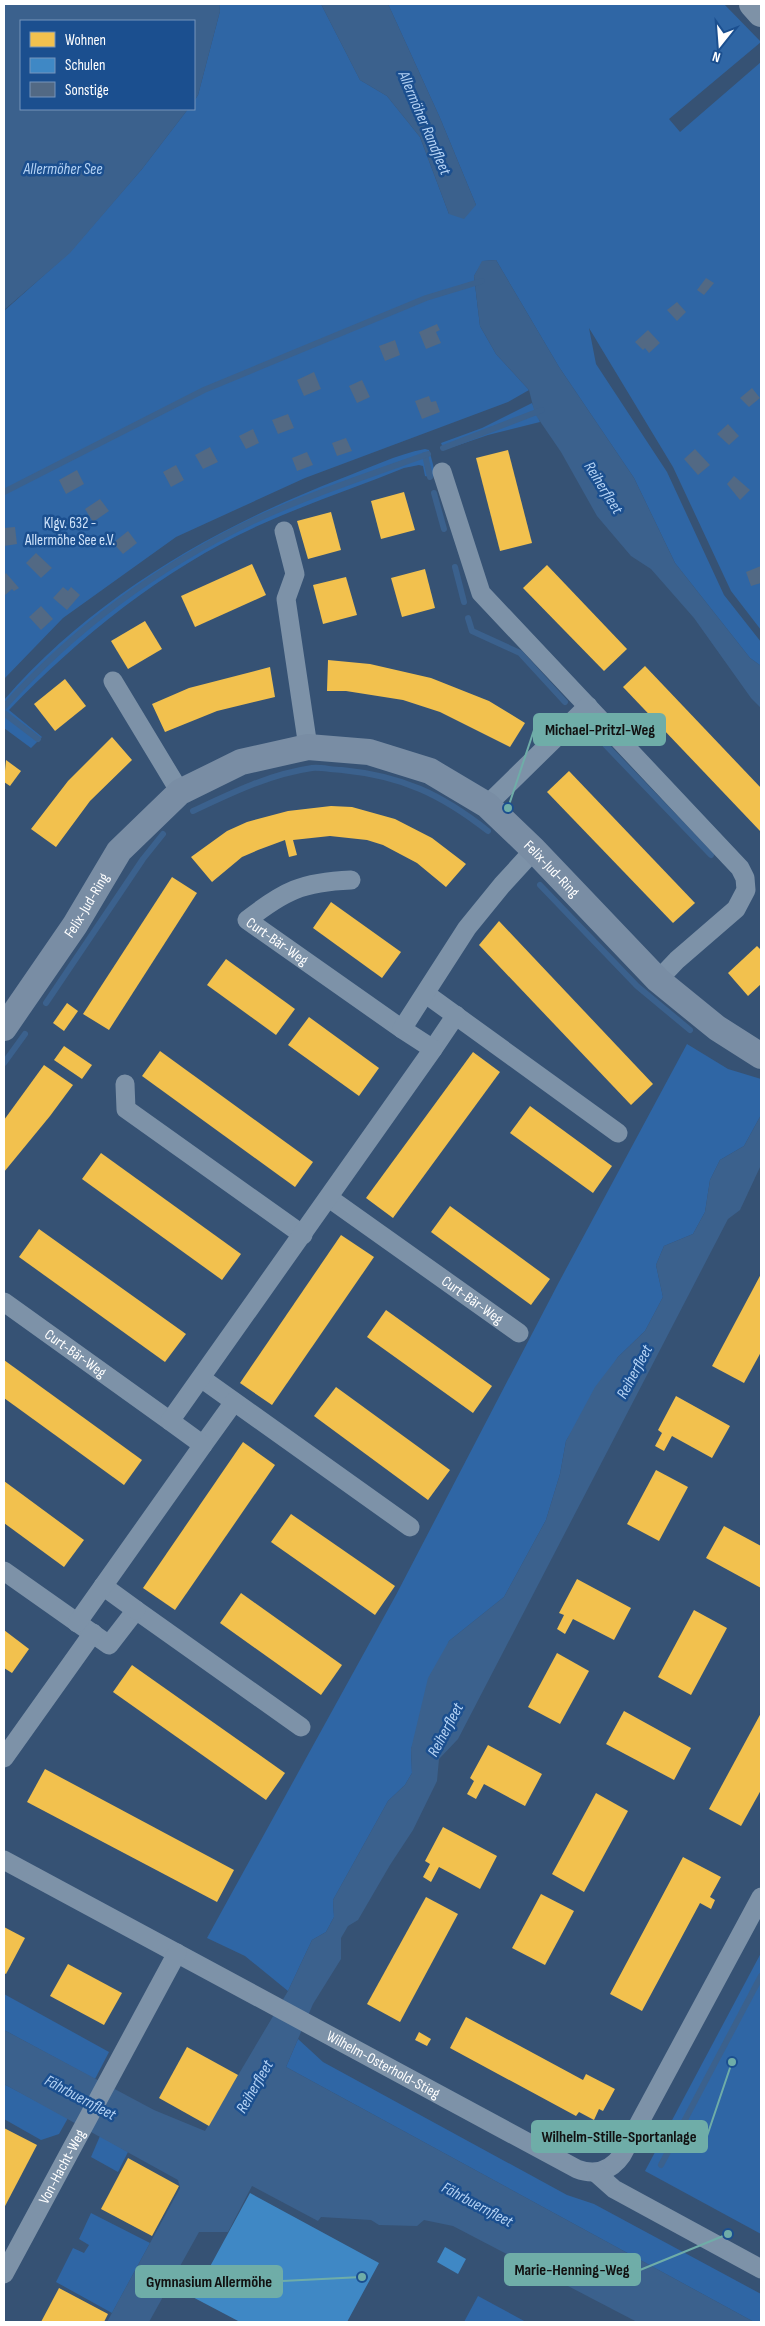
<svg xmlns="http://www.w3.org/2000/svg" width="765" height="2326" viewBox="0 0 765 2326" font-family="'Sofia Sans Condensed',sans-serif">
	<rect width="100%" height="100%" fill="#365274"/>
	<g fill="#2f66a5">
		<path d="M219,4H321L360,80L387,96L420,137L449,214L476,205L440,118L388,4H724L761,42L669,119L680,132L761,62V630L731,591L673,467L589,328L596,364L667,472L724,595L761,642V666L750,658L675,563L634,478L559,367L496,260L483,261L474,276L480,326L496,354L529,390L508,402L305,478L176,537L63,618L4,679V311L70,252L142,169L188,109H194V101L198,95L220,11Z"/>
		<path d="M532,403L540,422L488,435L444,450L441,443L482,428Z"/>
		<path d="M425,449L429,450C431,458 436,470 433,478L425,476L423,466L419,465L404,468C357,487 309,503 262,524C167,566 81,635 9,710L42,737L31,748L4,728V700C93,597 214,528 340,479C367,469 397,454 425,449Z"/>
		<path d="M687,1044L728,1069L761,1079V1115L744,1146L720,1160L710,1180L705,1212L693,1234L664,1246L656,1265L663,1297L645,1331L618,1357L566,1441L560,1474L546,1520L504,1597L449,1641L411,1749L412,1773L405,1785L388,1801L333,1900L334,1917L326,1932L312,1940L288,1991L245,1956L207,1938L396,1595L559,1282Z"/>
		<path d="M761,1953V2234L645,2171Z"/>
		<path d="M4,1994L109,2052L95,2079L4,2030Z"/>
		<path d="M298,2039L323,2062L567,2195L594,2204L761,2294V2322H754L286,2067Z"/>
		<path d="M4,2084L68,2118L59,2134L41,2140L4,2119Z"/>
		<path d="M100,2136L128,2152L118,2172L91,2157Z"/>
		<path d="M91,2213L150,2243L112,2313L56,2282L73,2248L84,2253L89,2245L79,2239Z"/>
		<path d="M478,2296L526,2322H464Z"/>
	</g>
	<g fill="#3b618d">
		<path d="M4,4H219L220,11L198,95L194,101V21H21V109H188L142,169L70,253L4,310Z"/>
		<path d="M321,4H388L440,118L476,205L464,219L449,214L420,137L387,96L360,80Z"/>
		<path d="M496,260L559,367L634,478L675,563L750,658L761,666V708L751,698L694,618L651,569L631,556L597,516L561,452L535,414L529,390L496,354L480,326L474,276L482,261Z"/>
		<path d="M761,1115V1165L740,1210L728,1219L458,1739L439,1759L437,1781L413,1830L390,1865L358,1920L348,1926L341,1938V1959L313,2004L286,2067L754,2322H637L453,2226L424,2220L417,2226L379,2225L371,2220L321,2217L318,2221L252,2186L228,2232H199L149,2322H107L180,2188L178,2180L4,2084V2030L154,2110L205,2131L288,1991L312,1940L326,1932L334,1917L333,1900L388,1801L405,1785L412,1773L411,1749L428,1678L449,1641L504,1597L546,1520L560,1474L566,1441L595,1387L618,1357L645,1331L663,1297L656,1265L664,1246L693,1234L705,1212L710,1180L720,1160L744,1146Z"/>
	</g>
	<g fill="#f2c14e">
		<path d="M508,450L532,543L500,551L476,458Z"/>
		<path d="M404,492L415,530L381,539L371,501Z"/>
		<path d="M331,512L341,550L308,559L297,521Z"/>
		<path d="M252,564L266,595L195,627L181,596Z"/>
		<path d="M547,565L627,649L604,671L523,588Z"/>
		<path d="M425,569L435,608L402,617L391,578Z"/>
		<path d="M346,577L357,615L323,624L313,585Z"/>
		<path d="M145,621L162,649L128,669L111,641Z"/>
		<path d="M328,660L370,664L431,678L489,701L525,723L510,747L440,712L403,700L346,691H327Z"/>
		<path d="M645,666L761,788V832L623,687Z"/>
		<path d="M270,667L275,697L217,711L165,732L152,704L189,688Z"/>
		<path d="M65,679L86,706L55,731L34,704Z"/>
		<path d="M112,737L132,760L90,801L56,847L31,829L68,781Z"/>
		<path d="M6,760L21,771L10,786L4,782Z"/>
		<path d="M569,771L695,903L673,923L547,792Z"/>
		<path d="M331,806L352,807L395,819L432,838L466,864L446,887L417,863L383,845L367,840L330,836L293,840L297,855L289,857L285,840L258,850L242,857L212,882L191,857L227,831L247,822L288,811Z"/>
		<path d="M172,877L197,893L109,1030L83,1014Z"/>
		<path d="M331,902L401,952L382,978L313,928Z"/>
		<path d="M499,921L653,1084L631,1105L479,945Z"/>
		<path d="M757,946L761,950V984L748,996L728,973Z"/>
		<path d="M226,959L295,1009L276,1035L207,985Z"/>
		<path d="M67,1003L78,1011L64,1031L53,1023Z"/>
		<path d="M309,1017L379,1068L359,1096L288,1045Z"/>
		<path d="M64,1046L92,1065L82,1079L54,1060Z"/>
		<path d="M160,1051L313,1162L295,1187L142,1076Z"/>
		<path d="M473,1052L500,1072L393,1218L366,1198Z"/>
		<path d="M44,1065L73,1085L50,1116L4,1172V1120Z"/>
		<path d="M530,1106L612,1166L593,1193L510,1133Z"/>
		<path d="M101,1153L241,1254L222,1280L82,1179Z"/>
		<path d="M450,1206L550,1279L531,1305L431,1232Z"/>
		<path d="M39,1229L186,1334L165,1362L19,1257Z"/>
		<path d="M341,1235L374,1257L272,1405L240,1383Z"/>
		<path d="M761,1274V1352L744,1383L712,1366Z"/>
		<path d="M386,1310L492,1386L473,1413L367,1337Z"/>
		<path d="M4,1360L142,1460L124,1485L4,1398Z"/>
		<path d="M336,1387L450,1470L428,1500L314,1416Z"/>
		<path d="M676,1396L730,1426L712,1458L672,1436L664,1451L655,1446L662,1433L658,1430Z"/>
		<path d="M243,1442L275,1465L175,1610L143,1588Z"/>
		<path d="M656,1470L688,1487L659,1541L627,1524Z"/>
		<path d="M4,1481L84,1540L64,1567L4,1523Z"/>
		<path d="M291,1514L395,1586L375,1615L271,1542Z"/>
		<path d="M724,1526L761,1546V1588L706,1558Z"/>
		<path d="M577,1579L631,1608L614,1640L573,1619L565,1634L557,1629L564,1615L559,1613Z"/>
		<path d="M241,1593L342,1665L321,1695L220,1623Z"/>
		<path d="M694,1610L727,1628L691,1695L658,1677Z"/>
		<path d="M4,1630L29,1649L12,1673L4,1668Z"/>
		<path d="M557,1653L589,1671L560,1724L528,1707Z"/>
		<path d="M132,1665L285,1773L266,1800L113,1692Z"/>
		<path d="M624,1711L691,1748L674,1780L606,1744Z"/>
		<path d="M761,1713V1790L741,1826L709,1809Z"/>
		<path d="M488,1745L542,1774L525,1806L484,1784L476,1799L467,1794L474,1781L470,1778Z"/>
		<path d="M45,1769L234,1870L217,1902L27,1802Z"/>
		<path d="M596,1793L628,1811L584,1892L552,1874Z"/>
		<path d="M443,1827L497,1856L480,1889L439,1867L431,1882L423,1877L430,1864L425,1861Z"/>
		<path d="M683,1857L721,1877L710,1897L715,1900L711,1909L700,1903L642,2011L610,1994Z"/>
		<path d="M541,1894L574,1911L545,1965L512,1948Z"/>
		<path d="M426,1897L458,1914L400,2022L367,2004Z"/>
		<path d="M4,1927L25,1938L6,1974L4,1973Z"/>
		<path d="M68,1964L122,1993L104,2025L50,1996Z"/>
		<path d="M466,2017L583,2080L586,2074L615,2089L603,2111L599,2109L594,2120L579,2112L576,2116L450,2048Z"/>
		<path d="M419,2032L431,2039L427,2046L415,2040Z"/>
		<path d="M187,2047L238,2075L209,2126L159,2098Z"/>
		<path d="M4,2128L37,2145L4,2208Z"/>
		<path d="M128,2158L179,2186L152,2236L101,2209Z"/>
		<path d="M59,2288L108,2314L104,2322H41Z"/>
	</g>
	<g fill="#3f88c5">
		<path d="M250,2193L379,2263L347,2322H240L185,2293L193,2278L208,2287L214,2275L207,2272Z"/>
		<path d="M445,2247L466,2259L458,2274L437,2262Z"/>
	</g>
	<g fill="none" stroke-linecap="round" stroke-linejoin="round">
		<g stroke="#3b618d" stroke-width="6">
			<path d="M443,448L542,410"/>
			<path d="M425,455L430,477"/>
			<path d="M4,492L204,390L426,298L482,281"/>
			<path d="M434,493L444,529"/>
			<path d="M455,567L464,602"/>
			<path d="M468,618L472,631L520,653L565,702"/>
			<path d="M4,707C73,630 158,567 251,522C308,495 369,475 428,454"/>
			<path d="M4,713L38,739"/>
			<path d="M594,733L711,855"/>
			<path d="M193,811C231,793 270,774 312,768C321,767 332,770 342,770C402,776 441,794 488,831"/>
			<path d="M540,885L637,986L690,1030"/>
			<path d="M46,1003L143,859L163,834"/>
			<path d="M4,1063L25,1034"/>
			<path d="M661,2165L761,1976"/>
		</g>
	</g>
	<g fill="#526984">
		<path d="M706,278L714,283L704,295L697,290Z"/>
		<path d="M677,302L686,312L677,321L667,310Z"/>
		<path d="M437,324L440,330L436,332L441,343L426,349L419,332Z"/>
		<path d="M648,330L660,343L649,353L645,348L643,350L635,342Z"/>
		<path d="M395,340L400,355L385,361L379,346Z"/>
		<path d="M314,372L321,389L304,396L297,380Z"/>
		<path d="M362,380L370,397L357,403L349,386Z"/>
		<path d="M752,388L760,398L749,407L740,398Z"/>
		<path d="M429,396L431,402L436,401L440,412L422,419L415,401Z"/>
		<path d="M288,414L294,428L278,434L272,420Z"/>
		<path d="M728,424L739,436L729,445L717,434Z"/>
		<path d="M253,429L259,443L246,449L239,436Z"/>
		<path d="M346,438L352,451L337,456L332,443Z"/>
		<path d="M210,447L218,462L203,469L195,455Z"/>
		<path d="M695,449L710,465L698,475L684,459Z"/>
		<path d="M307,452L313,465L297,471L292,458Z"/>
		<path d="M176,465L184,480L171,487L163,472Z"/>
		<path d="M77,470L84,484L66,494L59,480Z"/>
		<path d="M734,476L750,490L740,500L727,484Z"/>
		<path d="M100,499L109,511L93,522L85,509Z"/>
		<path d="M15,527L17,544L4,546V528Z"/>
		<path d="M128,531L137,543L123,554L113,543Z"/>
		<path d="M36,553L52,568L41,578L26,563Z"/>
		<path d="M761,566V583L751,586L746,572Z"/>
		<path d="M6,573L19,588L14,591L12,589L4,596V575Z"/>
		<path d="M63,587L68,591L71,587L80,595L67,610L53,598Z"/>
		<path d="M41,606L53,619L41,630L29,617Z"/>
	</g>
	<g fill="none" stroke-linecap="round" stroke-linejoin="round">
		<g stroke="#7d92a8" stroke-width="19">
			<path d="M442,472L481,593L740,868L745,878L746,890L736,909L677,960L658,980"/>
			<path d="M284,531L295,574L286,599L308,747"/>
			<path d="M113,681L180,792"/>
			<path d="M487,805L588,706"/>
			<path id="s1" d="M351,880C302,882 284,891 247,920L402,1029"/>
			<path d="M426,994L618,1133"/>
			<path d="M433,1049L456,1015"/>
			<path d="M125,1084L126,1109L303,1235"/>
			<path id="s2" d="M329,1198L519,1333"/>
			<path id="s3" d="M4,1302L170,1421"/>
			<path d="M201,1378L410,1527"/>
			<path d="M203,1445L234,1402"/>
			<path d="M4,1571L109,1645L136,1610L301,1727"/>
			<path d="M103,1586L136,1610"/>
			<path d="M77,1623L203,1445L170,1421L433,1049L402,1029L467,928L502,885L534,850"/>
			<path d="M4,1758L93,1633"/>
			<path id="s4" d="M4,1860L577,2169C595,2176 611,2171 622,2155L761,1897"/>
			<path d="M596,2173L614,2189L761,2269"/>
			<path id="s5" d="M4,2274L177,1953"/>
		</g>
		<path stroke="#798da4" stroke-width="26" id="s6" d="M4,1028L75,925L119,851L180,792L241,762L308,747L369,752L430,771L487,805L534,850L658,980L717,1028L761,1056"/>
		<path stroke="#7e92a7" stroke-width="28" d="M753,4L761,13"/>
	</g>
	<g text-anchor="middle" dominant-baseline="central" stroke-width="5" stroke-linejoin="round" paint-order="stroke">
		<g font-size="15" fill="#cfe3fa" stroke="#1b4f8f">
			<text x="70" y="523">Klgv. 632 -<tspan x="70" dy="17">Allermöhe See e.V.</tspan></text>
		</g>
		<g font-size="15" fill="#fff" stroke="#1b4f8f">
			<text stroke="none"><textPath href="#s6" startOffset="715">Felix-Jud-Ring</textPath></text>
			<text stroke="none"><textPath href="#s6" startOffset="148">Felix-Jud-Ring</textPath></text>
			<text stroke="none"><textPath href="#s1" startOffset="151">Curt-Bär-Weg</textPath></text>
			<text stroke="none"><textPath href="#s2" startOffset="176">Curt-Bär-Weg</textPath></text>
			<text stroke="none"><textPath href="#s3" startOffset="88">Curt-Bär-Weg</textPath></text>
			<text stroke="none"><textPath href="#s4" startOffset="431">Wilhelm-Osterhold-Stieg</textPath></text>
			<text stroke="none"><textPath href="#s5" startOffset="122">Von-Hacht-Weg</textPath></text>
		</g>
		<g font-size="16" font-style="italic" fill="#b5d3f5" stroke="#1b4f8f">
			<text transform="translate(424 123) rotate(67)">Allermöher Randfleet</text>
			<text x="63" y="169">Allermöher See</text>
			<text transform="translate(603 488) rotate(58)">Reiherfleet</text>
			<text transform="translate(635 1372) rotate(-62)">Reiherfleet</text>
			<text transform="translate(446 1730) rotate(-62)">Reiherfleet</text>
			<text transform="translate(255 2087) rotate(-60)">Reiherfleet</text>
			<text transform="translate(80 2098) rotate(28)">Fährbuernfleet</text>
			<text transform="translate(477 2205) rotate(28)">Fährbuernfleet</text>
		</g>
	</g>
	<path fill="none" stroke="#6fada8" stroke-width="2" d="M508 808L534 730M732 2062L707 2136M728 2234L640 2270M362 2277L282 2281"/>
	<g fill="#6fada8" stroke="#1b4f8f" stroke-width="2">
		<circle cx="508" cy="808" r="5"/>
		<circle cx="732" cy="2062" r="5"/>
		<circle cx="728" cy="2234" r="5"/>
		<circle cx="362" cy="2277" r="5"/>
	</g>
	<g fill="#6fada8" stroke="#6fada8" stroke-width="2">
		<rect x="534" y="714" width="131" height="31" rx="5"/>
		<rect x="532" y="2121" width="175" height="31" rx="5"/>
		<rect x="505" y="2254" width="135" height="31" rx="5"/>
		<rect x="136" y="2266" width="146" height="31" rx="5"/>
	</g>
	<g font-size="16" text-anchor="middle" font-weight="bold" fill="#111">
		<text x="600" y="735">Michael-Pritzl-Weg</text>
		<text x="619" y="2142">Wilhelm-Stille-Sportanlage</text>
		<text x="572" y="2275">Marie-Henning-Weg</text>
		<text x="209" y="2287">Gymnasium Allermöhe</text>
	</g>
	<rect width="765" height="2326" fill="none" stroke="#ffffff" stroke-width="10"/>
	<rect x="20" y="20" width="175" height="90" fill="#1b4f8f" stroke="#7695bc"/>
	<rect x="30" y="32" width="25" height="15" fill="#f2c14e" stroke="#7695bc"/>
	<text x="65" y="45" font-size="15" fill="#ffffff">Wohnen</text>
	<rect x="30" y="58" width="25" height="15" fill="#3f88c5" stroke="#7695bc"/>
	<text x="65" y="70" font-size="15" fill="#ffffff">Schulen</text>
	<rect x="30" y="82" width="25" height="15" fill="#526984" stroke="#7695bc"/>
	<text x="65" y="95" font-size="15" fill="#ffffff">Sonstige</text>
	<g transform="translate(720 45) rotate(197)" stroke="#1b4f8f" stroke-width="4" paint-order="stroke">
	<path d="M0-4L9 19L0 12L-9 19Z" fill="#ffffff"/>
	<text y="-8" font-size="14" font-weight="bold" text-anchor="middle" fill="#ffffff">N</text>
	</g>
</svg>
